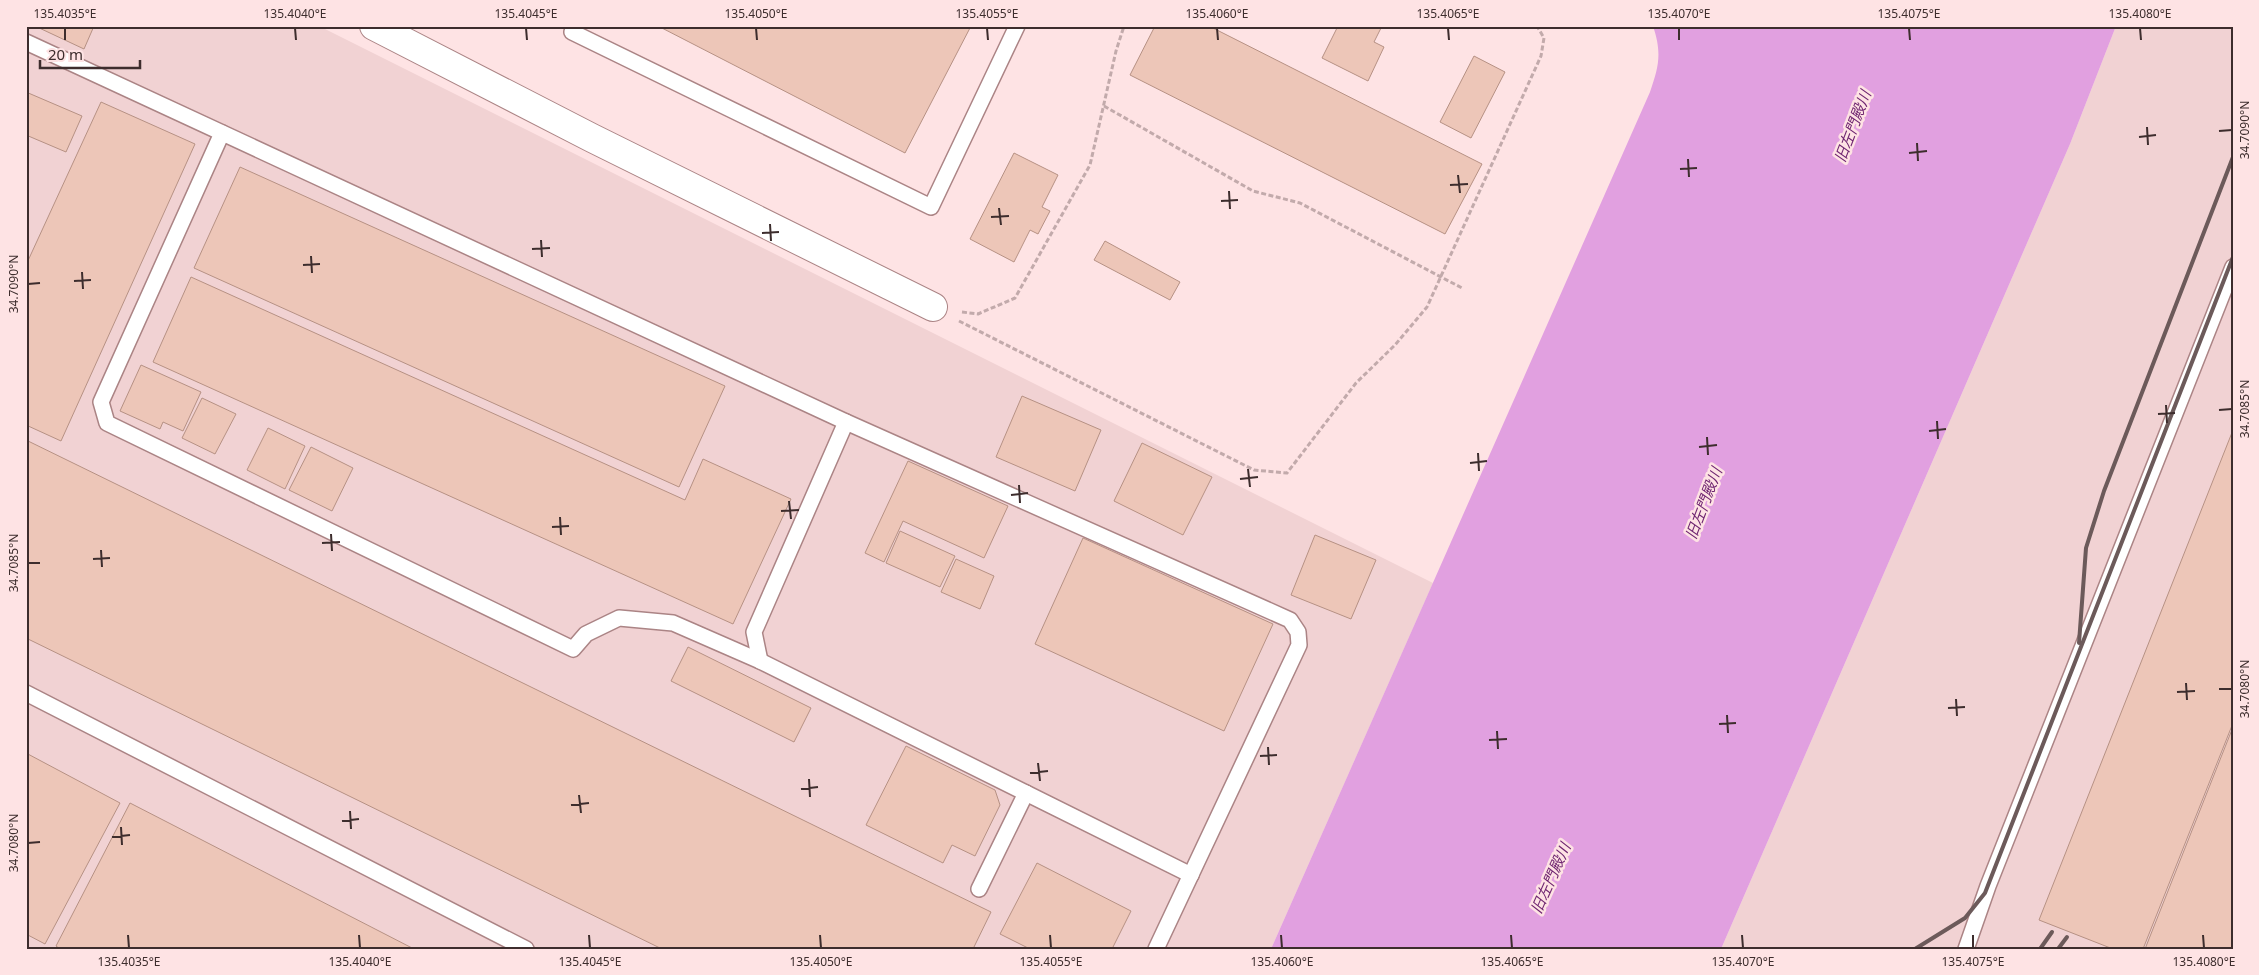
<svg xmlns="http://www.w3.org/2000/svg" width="2259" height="975" viewBox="0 0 2259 975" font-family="'Noto Sans','Noto Sans JP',sans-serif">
	<rect width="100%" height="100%" fill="#fee3e4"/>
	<g fill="#f1d2d3">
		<path d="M26,26H319L1433,583L1271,949H26Z"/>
		<path d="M2116,26H2233V949H1721L2070,144Z"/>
	</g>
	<path fill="#e1a0e0" d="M1653,26H2116L2070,144L1721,949H1271L1650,92C1659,66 1662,53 1653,26Z"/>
	<g fill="#edc6b8" stroke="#b69184">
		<path d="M35,26H94L84,49Z"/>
		<path d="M658,26H971L905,153Z"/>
		<path d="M1155,26H1209L1482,164L1445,234L1130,75Z"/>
		<path d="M1338,26H1382L1374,42L1384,47L1368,81L1322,58Z"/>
		<path d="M1474,56L1505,72L1471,138L1440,122Z"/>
		<path d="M26,92L82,116L66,152L26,135Z"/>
		<path d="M101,102L195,144L61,441L26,425V265Z"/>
		<path d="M1014,153L1058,175L1042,207L1050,211L1038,234L1030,230L1014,262L970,239Z"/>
		<path d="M240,167L725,386L679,487L194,268Z"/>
		<path d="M1105,241L1180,282L1170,300L1094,260Z"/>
		<path d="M191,277L685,500L703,459L791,499L733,624L153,362Z"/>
		<path d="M141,365L201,392L183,431L163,422L160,429L120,411Z"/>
		<path d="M1022,396L1101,430L1075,491L996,457Z"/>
		<path d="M202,398L236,414L215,454L182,438Z"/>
		<path d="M268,428L305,446L285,489L247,470Z"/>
		<path d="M2233,430V723L2143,949H2113L2039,920Z"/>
		<path d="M26,440L991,912L973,949H662L26,638Z"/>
		<path d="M1142,443L1212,477L1183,535L1114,501Z"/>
		<path d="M311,447L353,468L332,511L289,490Z"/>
		<path d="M908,461L1008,506L984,558L903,521L884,562L865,553Z"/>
		<path d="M900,531L955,556L940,587L886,563Z"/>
		<path d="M1315,535L1376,560L1351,619L1291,595Z"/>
		<path d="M1083,538L1273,624L1224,731L1035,644Z"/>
		<path d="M956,559L994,576L980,609L941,592Z"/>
		<path d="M688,647L811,708L794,742L671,681Z"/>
		<path d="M2233,727V949H2145Z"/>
		<path d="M906,746L995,790L1000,805L975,856L952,845L943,863L866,825Z"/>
		<path d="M26,753L120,803L45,944L26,934Z"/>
		<path d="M130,803L414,949H60L56,946Z"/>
		<path d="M1037,863L1131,911L1112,949H1030L1000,934Z"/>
	</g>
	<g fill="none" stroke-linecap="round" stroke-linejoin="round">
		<defs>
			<g id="service">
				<path d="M572,32L931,207L1017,26"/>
				<path d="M26,42L846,422L1290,620L1298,632L1299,645L1156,949"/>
				<path d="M222,133L101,402L107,423L573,649L586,634L619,618L673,623L760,661L1191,875"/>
				<path d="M760,661L754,632L846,422"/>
				<path d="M26,693L526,949"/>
				<path d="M979,889L1026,793"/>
				<path d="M1966,949L1988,886L2233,267"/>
			</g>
			<path id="minor" d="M374,26L592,138L933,307"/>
		</defs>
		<use href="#service" stroke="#ab8485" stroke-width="18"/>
		<use href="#minor" stroke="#ab8485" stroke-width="30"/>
		<g stroke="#c2aaab" stroke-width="3" stroke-dasharray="5 2.5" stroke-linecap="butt">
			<path d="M1104,106L1253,191L1300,203L1462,288"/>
			<path d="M962,312L978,314L1015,298L1090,165L1116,51L1124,26"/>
			<path d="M959,321L1254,470L1287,473L1356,383L1395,345L1427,307L1541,56L1544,38L1537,26"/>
		</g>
		<use href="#service" stroke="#fff" stroke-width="15"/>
		<use href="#minor" stroke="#fff" stroke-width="28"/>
		<g stroke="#6c5a5a" stroke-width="4">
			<path d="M2079,643L2086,548L2104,491L2233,157"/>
			<path d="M1915,949L1965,918L1985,893L2233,257"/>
			<path d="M2040,949L2052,932"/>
			<path d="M2058,949L2067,937"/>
		</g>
	</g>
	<path fill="none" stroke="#3d2d2d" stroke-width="2" d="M65,28V40M295,28L296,40M526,28L527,40M756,28L757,40M987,28L988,40M1217,28L1218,40M1448,28L1449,40M1679,28V40M1909,28L1910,40M2140,28L2141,40M2147,127L2148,145M2219,131L2232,130M2139,137L2156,135M1917,143L1918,161M1909,153L1927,151M1688,159L1689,177M1680,169L1697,168M1458,175L1460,193M1450,185L1468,184M1229,191L1230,209M1221,201L1238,200M999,208L1001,225M991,217L1009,216M770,224L771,241M762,233L779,232M541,240L542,257M532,249L550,248M311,256L312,273M303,265L320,264M82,272L83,289M74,281L91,280M28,284L40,283M2166,405L2167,423M2219,410L2232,409M2158,414L2175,413M1937,421L1938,439M1929,431L1946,429M1707,437L1708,455M1699,447L1717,445M1478,453L1479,471M1470,463L1487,461M1248,469L1250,487M1240,479L1258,477M1019,485L1020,503M1011,495L1028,493M789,501L791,519M781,511L799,510M560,517L561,535M552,527L569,526M331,534L332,551M322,543L340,542M101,550L102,567M93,559L110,558M28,563H40M2186,683L2187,700M2219,689H2232M2177,692L2195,691M1956,699L1957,716M1948,708L1965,707M1727,715L1728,733M1719,724L1736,723M1497,731L1498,749M1489,740L1507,739M1268,747L1269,765M1260,756L1277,755M1038,763L1040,781M1030,773L1048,771M809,779L810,797M801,789L818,787M579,795L581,813M571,805L589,803M350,811L351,829M342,821L359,819M121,827L122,845M112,837L130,835M28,843L40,842M128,935L129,948M359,935L360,948M589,935L590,948M820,935L821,948M1050,935L1051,948M1281,935L1282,948M1511,935L1512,948M1742,935L1743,948M1973,935V948M2203,935L2204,948"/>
	<g text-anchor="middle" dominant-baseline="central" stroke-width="5" stroke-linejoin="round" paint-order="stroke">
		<g font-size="15" font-style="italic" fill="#6f2571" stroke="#fee3e4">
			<text transform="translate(1852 126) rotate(-69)">旧左門殿川</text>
			<text transform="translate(1703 503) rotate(-69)">旧左門殿川</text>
			<text transform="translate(1550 878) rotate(-66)">旧左門殿川</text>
		</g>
	</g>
	<rect width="2259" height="975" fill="none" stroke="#fee3e4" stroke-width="55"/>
	<path d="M40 60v8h100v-8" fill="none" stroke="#3d2d2d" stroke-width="2.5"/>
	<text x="48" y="60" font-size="15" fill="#3d2d2d" stroke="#fee3e4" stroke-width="4" paint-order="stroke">20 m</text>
	<rect x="28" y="28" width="2204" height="920" fill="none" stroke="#3d2d2d" stroke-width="2"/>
	<g font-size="12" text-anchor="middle" fill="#3d2d2d">
		<text x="65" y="18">135.4035°E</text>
		<text x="295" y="18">135.4040°E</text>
		<text x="526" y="18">135.4045°E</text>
		<text x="756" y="18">135.4050°E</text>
		<text x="987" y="18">135.4055°E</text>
		<text x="1217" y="18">135.4060°E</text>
		<text x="1448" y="18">135.4065°E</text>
		<text x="1679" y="18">135.4070°E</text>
		<text x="1909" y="18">135.4075°E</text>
		<text x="2140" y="18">135.4080°E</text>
		<text transform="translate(2245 130) rotate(-90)" y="4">34.7090°N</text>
		<text transform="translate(14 284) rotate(-90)" y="4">34.7090°N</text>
		<text transform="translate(2245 409) rotate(-90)" y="4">34.7085°N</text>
		<text transform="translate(14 563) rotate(-90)" y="4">34.7085°N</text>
		<text transform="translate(2245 689) rotate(-90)" y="4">34.7080°N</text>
		<text transform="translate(14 843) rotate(-90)" y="4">34.7080°N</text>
		<text x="129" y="966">135.4035°E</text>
		<text x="360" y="966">135.4040°E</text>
		<text x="590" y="966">135.4045°E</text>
		<text x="821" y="966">135.4050°E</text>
		<text x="1051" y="966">135.4055°E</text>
		<text x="1282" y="966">135.4060°E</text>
		<text x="1512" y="966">135.4065°E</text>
		<text x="1743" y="966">135.4070°E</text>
		<text x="1973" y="966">135.4075°E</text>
		<text x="2204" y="966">135.4080°E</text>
	</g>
</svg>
